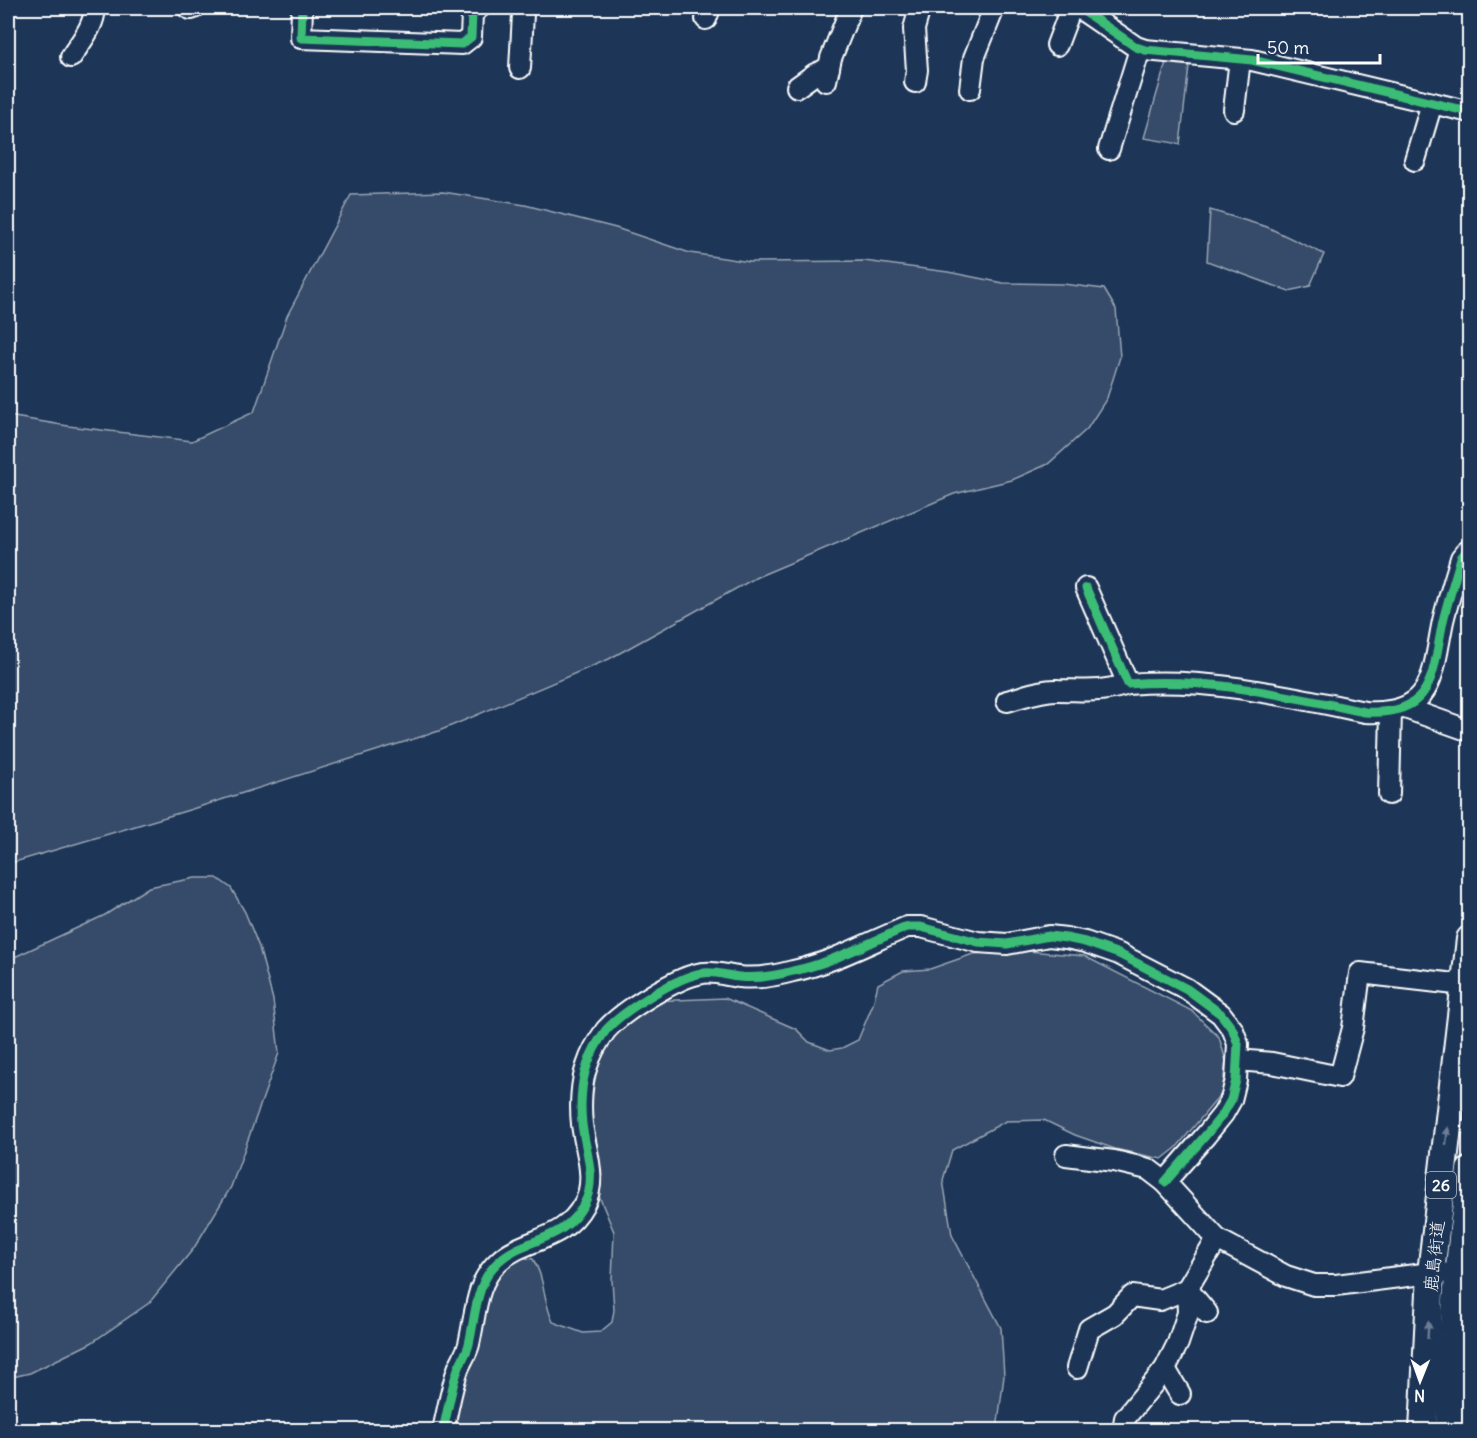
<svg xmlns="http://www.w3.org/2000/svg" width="1477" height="1438" viewBox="0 0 1477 1438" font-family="Delius,'Klee One',sans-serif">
	<rect width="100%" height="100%" fill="#1d3557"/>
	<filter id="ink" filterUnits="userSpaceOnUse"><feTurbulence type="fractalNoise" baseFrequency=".0167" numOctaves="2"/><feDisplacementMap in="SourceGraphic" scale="12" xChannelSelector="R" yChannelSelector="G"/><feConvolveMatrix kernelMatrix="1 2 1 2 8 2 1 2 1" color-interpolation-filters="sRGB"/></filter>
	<g filter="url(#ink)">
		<g fill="#364b69" stroke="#9aa5b4" stroke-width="1.5">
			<path d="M1166,62L1189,66L1180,144L1144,138Z"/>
			<path d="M443,192L525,205L616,228L690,253L750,262L864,261L948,272L1003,283L1063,284L1104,289L1116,309L1120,357L1107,398L1087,429L1048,464L1012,480L954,494L757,577L609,659L439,731L189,810L8,864V416L68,426L192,441L254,412L287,316L351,195Z"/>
			<path d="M1210,210L1267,227L1324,254L1310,286L1289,291L1207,261Z"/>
			<path d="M195,878H217L231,888L245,912L259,947L273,1000L279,1053L231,1187L194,1248L149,1303L91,1343L30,1373L8,1378V960L105,915L149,887Z"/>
			<path d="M1017,950L1084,956L1192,1011L1219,1037L1226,1061L1222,1093L1176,1148L1162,1159L1115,1149L1075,1135L1044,1120L1006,1121L952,1150L943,1180L952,1235L1001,1328L1004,1376L997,1430H456V1401L483,1301L500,1273L519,1257L533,1259C545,1278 543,1301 553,1322L583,1333L600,1332L612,1322L614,1310L612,1280L614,1232L599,1196L588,1121L591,1073L607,1036L651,1001L725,998L796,1029L809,1042L830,1050L842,1048L858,1040L873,1004L878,984L903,971L930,969L973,954Z"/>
		</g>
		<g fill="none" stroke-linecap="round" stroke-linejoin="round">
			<defs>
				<g id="minor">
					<path d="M188,8L191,9L194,8"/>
					<path d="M302,8L301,38L462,44L471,37L472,14L479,8"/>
					<path d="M1079,8L1136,47L1145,50L1252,60L1470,112"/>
					<path d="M706,19L710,8"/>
					<path d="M1057,45L1071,8"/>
					<path d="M71,57C81,41 94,27 95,8"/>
					<path d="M520,68L523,14"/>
					<path d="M826,81L831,58L851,8"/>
					<path d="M915,82L917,70L914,29L920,8"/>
					<path d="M797,87L815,74L829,68"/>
					<path d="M970,89L974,58L994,8"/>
					<path d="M1234,110L1240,59"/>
					<path d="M1109,149L1140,49"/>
					<path d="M1415,160L1432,103"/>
					<path d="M1086,588L1128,684C1207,677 1288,696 1365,712C1435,716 1432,674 1443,621C1448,600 1455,579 1461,558L1466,552L1470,551"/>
					<path d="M1007,701C1023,697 1042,689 1058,690C1084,690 1102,693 1128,684"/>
					<path d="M1405,708L1470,731"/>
					<path d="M1389,794L1391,711"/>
					<path d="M1238,1060L1272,1063L1340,1077L1353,1028L1360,973L1464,985"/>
					<path d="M1066,1155L1114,1161L1148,1169L1165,1182L1217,1239L1286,1276L1314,1285H1336L1431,1273H1443"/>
					<path d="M1077,1368L1089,1329L1115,1314L1132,1296L1160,1300L1187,1289L1207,1313"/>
					<path d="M1165,1369L1180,1394"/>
					<path d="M1436,1398L1470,1399"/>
					<path d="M443,1430C448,1410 451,1389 458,1369C461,1361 467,1353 469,1344C476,1314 475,1283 499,1261C525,1237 563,1243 584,1204C598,1179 585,1150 582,1124C580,1107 581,1082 587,1066C591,1053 598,1041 606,1030C623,1011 678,976 703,973C715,971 728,976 739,977C758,979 775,976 793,971C832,963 870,942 907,927H921L978,942L1007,944L1049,936L1066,938L1085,942L1119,954L1187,989L1221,1014L1233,1030L1238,1044L1236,1080L1231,1100L1223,1114L1206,1135L1165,1182"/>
					<path d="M1123,1430L1125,1418L1165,1369L1178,1343L1188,1313L1187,1289L1217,1239"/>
				</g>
				<g id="major">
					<path d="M1423,1430L1431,1273L1470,939"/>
					<path d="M1449,1430C1450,1343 1459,1257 1470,1170"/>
				</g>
			</defs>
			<use href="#minor" stroke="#fff" stroke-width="24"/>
			<use href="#major" stroke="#fff" stroke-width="30"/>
			<use href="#minor" stroke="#1d3557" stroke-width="20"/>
			<use href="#major" stroke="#1d3557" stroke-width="26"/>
			<defs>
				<g id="cycleway">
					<path d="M302,8L301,38L462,44L471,37L472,14L479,8"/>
					<path d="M1079,8L1136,47L1145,50L1252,60L1470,112"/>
					<path d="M1086,588L1128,684C1207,677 1288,696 1365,712C1435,716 1432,674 1443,621C1448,600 1455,579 1461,558L1466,552L1470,551"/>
					<path d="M443,1430C448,1410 451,1389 458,1369C461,1361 467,1353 469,1344C476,1314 475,1283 499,1261C525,1237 563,1243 584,1204C598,1179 585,1150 582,1124C580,1107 581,1082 587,1066C591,1053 598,1041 606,1030C623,1011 678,976 703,973C715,971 728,976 739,977C758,979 775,976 793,971C832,963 870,942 907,927H921L978,942L1007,944L1049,936L1066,938L1085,942L1119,954L1187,989L1221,1014L1233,1030L1238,1044L1236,1080L1231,1100L1223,1114L1206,1135L1165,1182"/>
				</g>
			</defs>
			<use href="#cycleway" stroke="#1d3557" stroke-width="13"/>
			<use href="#cycleway" stroke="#3abd76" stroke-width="9"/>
		</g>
		<defs><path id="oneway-solid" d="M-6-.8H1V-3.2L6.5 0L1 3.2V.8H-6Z" transform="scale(1.5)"/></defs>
		<g fill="#6c7c92">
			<use href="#oneway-solid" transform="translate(1447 1136) rotate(-83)"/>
			<use href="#oneway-solid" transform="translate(1428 1330) rotate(-87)"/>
		</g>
	</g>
	<g text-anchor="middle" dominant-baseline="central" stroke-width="6" stroke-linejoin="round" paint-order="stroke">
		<rect fill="#1d3557" stroke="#bbc2cd" stroke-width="1.5" x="1426" y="1172" width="30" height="26" rx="4.5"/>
		<g font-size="16" font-weight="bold" fill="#fff">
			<text x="1441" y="1185">26</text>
		</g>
		<g font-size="18" fill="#fff" stroke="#1d3557">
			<text transform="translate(1434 1256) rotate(-84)">鹿島街道</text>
		</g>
	</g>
	<rect width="1477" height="1438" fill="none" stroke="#1d3557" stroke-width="30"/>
	<rect x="15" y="15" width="1447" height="1408" fill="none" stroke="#fff" stroke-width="2" filter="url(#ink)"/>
	<g transform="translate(1420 1381) rotate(181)" stroke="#1d3557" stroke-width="4.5" paint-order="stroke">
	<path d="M0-4.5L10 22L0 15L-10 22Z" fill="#ffffff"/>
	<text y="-9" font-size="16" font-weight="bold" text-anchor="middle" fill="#ffffff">N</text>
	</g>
	<path d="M1258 54v9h122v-9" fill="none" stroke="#ffffff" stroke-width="3"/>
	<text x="1267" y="54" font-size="18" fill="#ffffff" stroke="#1d3557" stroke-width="4.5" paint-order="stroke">50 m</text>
</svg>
